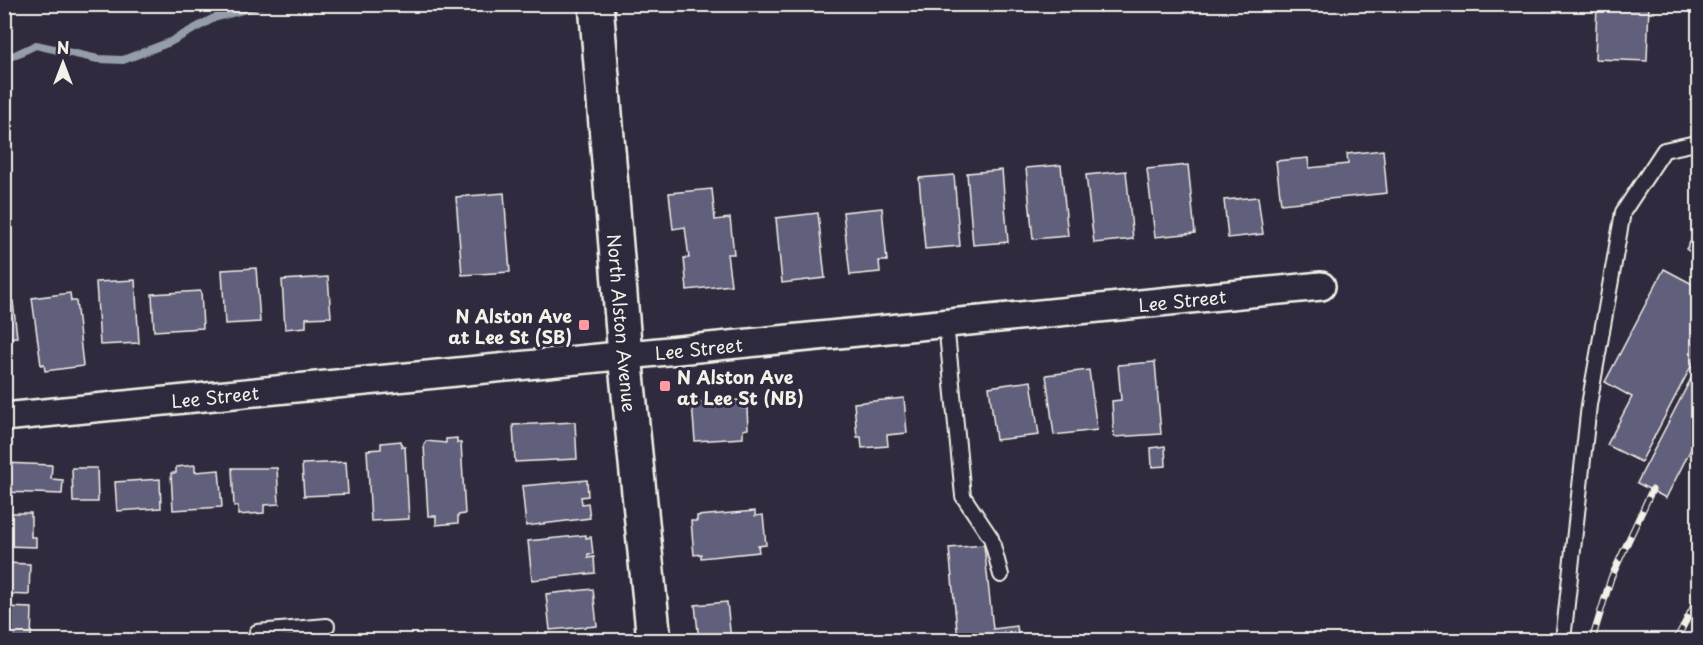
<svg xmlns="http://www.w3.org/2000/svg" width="1703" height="645" viewBox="0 0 1703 645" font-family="'Playpen Sans',sans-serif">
	<rect width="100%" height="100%" fill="#2f2a3d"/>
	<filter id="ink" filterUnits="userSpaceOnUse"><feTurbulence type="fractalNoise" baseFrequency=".0167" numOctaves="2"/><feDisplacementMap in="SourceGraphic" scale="12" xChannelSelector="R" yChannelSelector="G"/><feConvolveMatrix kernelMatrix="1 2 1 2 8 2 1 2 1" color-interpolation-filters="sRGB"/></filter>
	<g filter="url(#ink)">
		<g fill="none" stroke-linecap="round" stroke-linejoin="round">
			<path stroke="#949da9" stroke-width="8" d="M4,60L36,45L98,59L123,60L170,42L214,18L264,4"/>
		</g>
		<g fill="#615e7c" stroke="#f4f1e8" stroke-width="1.5">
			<path d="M1597,4H1649L1647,61L1595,59Z"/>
			<path d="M1383,150L1387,193L1281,204L1276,161L1308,158L1309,168L1348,164L1347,154Z"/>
			<path d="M1061,165L1068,236L1033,239L1026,168Z"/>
			<path d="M1188,165L1195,233L1155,237L1147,169Z"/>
			<path d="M1002,170L1008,242L973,245L967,173Z"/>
			<path d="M1126,171L1133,239L1094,243L1086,175Z"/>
			<path d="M954,175L960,246L925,249L919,178Z"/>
			<path d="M712,189L715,220L730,218L734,254H727L731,285L687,290L684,258H689L685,227L673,229L669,193Z"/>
			<path d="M504,193L510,272L462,275L456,197Z"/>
			<path d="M1258,197L1263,234L1228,238L1224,200Z"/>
			<path d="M882,208L887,261H879L880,272L850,275L843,212Z"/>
			<path d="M818,213L825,278L782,283L776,218Z"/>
			<path d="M1695,234L1698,236V257L1686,249Z"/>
			<path d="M256,268L260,322L225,324L222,270Z"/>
			<path d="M1664,269L1698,287V353L1641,462L1607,445L1632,397L1605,382Z"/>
			<path d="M328,277L331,317L306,318V327L285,329L282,280Z"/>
			<path d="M135,280L139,343L100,345L96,282Z"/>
			<path d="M201,291L203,328L154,331L152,294Z"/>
			<path d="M70,293L71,301H76L83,366L45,371L44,364L41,365L32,298Z"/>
			<path d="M13,301L17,337L4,338V302Z"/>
			<path d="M1155,362L1161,434L1114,437L1112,401L1121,400L1118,365Z"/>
			<path d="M1698,365V435L1666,498L1637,483Z"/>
			<path d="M1089,370L1097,430L1054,435L1046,375Z"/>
			<path d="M1031,381L1039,435L996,440L989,387Z"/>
			<path d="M904,398L907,433L887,435L888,446L862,448L861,437H857L854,403Z"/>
			<path d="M740,400L741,408H747L748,429L743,430V438L695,441L692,403Z"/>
			<path d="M575,422L577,459L515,462L513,425Z"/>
			<path d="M457,438V443H461L465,514L458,515V523L436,525V516H428L424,445L426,441L446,443V439Z"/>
			<path d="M401,441L402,447H405L409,519L371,521L367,450L381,449V443Z"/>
			<path d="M1165,446L1166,466L1152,467L1151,448Z"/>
			<path d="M346,462L348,494L304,496L302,464Z"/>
			<path d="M4,463L52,465L51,479L63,480L62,494L4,492Z"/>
			<path d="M195,465V472L219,470L222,507L173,510L171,473H176V467Z"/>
			<path d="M72,468H97L98,502H73Z"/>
			<path d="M232,468H277L279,504L264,505V513L238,515V506H234Z"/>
			<path d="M160,479L161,508L117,511L115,482Z"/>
			<path d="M587,480L588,496L581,497L582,504L588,503L590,518L526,526L522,486Z"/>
			<path d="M755,511V516L763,515L766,545L758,546L759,552L701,558V554L694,555L691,521H697V516Z"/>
			<path d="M4,513H31V537H36V547L4,546Z"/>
			<path d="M586,535V538L591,537L593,554H588V558L594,557L595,573L532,580L528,541Z"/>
			<path d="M984,545L993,629L1017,626L1019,640H958L949,548Z"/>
			<path d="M4,563L30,564L29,595L4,594Z"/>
			<path d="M593,589L597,626L550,630L546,594Z"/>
			<path d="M727,602L731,640H699L695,605Z"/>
			<path d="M4,607L32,608L31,640H4Z"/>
		</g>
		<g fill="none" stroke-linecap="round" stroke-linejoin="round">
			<defs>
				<g id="lane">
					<path d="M946,323L963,496L991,538L1001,575"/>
					<path d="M257,632L327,626"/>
					<path d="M1563,640L1589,405L1623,212L1664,150L1691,144L1698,147"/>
				</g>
				<g id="street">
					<path id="s1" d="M4,417L1321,286"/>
				</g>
				<g id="secondary">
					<path id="s2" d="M596,4L625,355L654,640"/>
				</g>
			</defs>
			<use href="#lane" stroke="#f4f1e8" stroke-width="18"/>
			<use href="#street" stroke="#f4f1e8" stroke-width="32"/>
			<use href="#secondary" stroke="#f4f1e8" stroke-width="38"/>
			<use href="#lane" stroke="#2f2a3d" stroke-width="14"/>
			<use href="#street" stroke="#2f2a3d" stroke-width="27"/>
			<use href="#secondary" stroke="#2f2a3d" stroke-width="33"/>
			<defs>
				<g id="rail">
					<path d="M1592,640L1611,578L1652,490"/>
					<path d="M1676,640L1698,598"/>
				</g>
			</defs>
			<use href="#rail" stroke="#f4f1e8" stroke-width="7"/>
			<use href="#rail" stroke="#2f2a3d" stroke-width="4.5" stroke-dasharray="14" stroke-linecap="butt"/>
		</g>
	</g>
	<g fill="#ff9aa2" stroke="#2f2a3d" stroke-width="2">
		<rect x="578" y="319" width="12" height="12" rx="3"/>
		<rect x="659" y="380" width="12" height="12" rx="3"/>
	</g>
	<g text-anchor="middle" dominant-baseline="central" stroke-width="6" stroke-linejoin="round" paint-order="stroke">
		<g font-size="18" fill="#f4f1e8" stroke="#2f2a3d">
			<text stroke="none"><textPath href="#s1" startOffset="1184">Lee Street</textPath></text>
			<text stroke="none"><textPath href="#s2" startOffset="320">North Alston Avenue</textPath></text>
			<text stroke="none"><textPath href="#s1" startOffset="698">Lee Street</textPath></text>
			<text stroke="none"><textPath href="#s1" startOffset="212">Lee Street</textPath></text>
		</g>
		<g font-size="18" font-weight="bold" fill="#f4f1e8" stroke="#2f2a3d" text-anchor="end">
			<text x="572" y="315">N Alston Ave<tspan x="572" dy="21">at Lee St (SB)</tspan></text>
			<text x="677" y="376" text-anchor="start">N Alston Ave<tspan x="677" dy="21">at Lee St (NB)</tspan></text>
		</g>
	</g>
	<rect width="1703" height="645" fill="none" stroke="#2f2a3d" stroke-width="24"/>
	<rect x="12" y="12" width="1679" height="621" fill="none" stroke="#f4f1e8" stroke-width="2" filter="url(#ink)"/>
	<g transform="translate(63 63)" stroke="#2f2a3d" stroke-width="4.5" paint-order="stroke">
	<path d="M0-4.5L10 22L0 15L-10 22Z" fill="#f4f1e8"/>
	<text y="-9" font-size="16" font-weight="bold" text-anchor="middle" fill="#f4f1e8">N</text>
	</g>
</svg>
